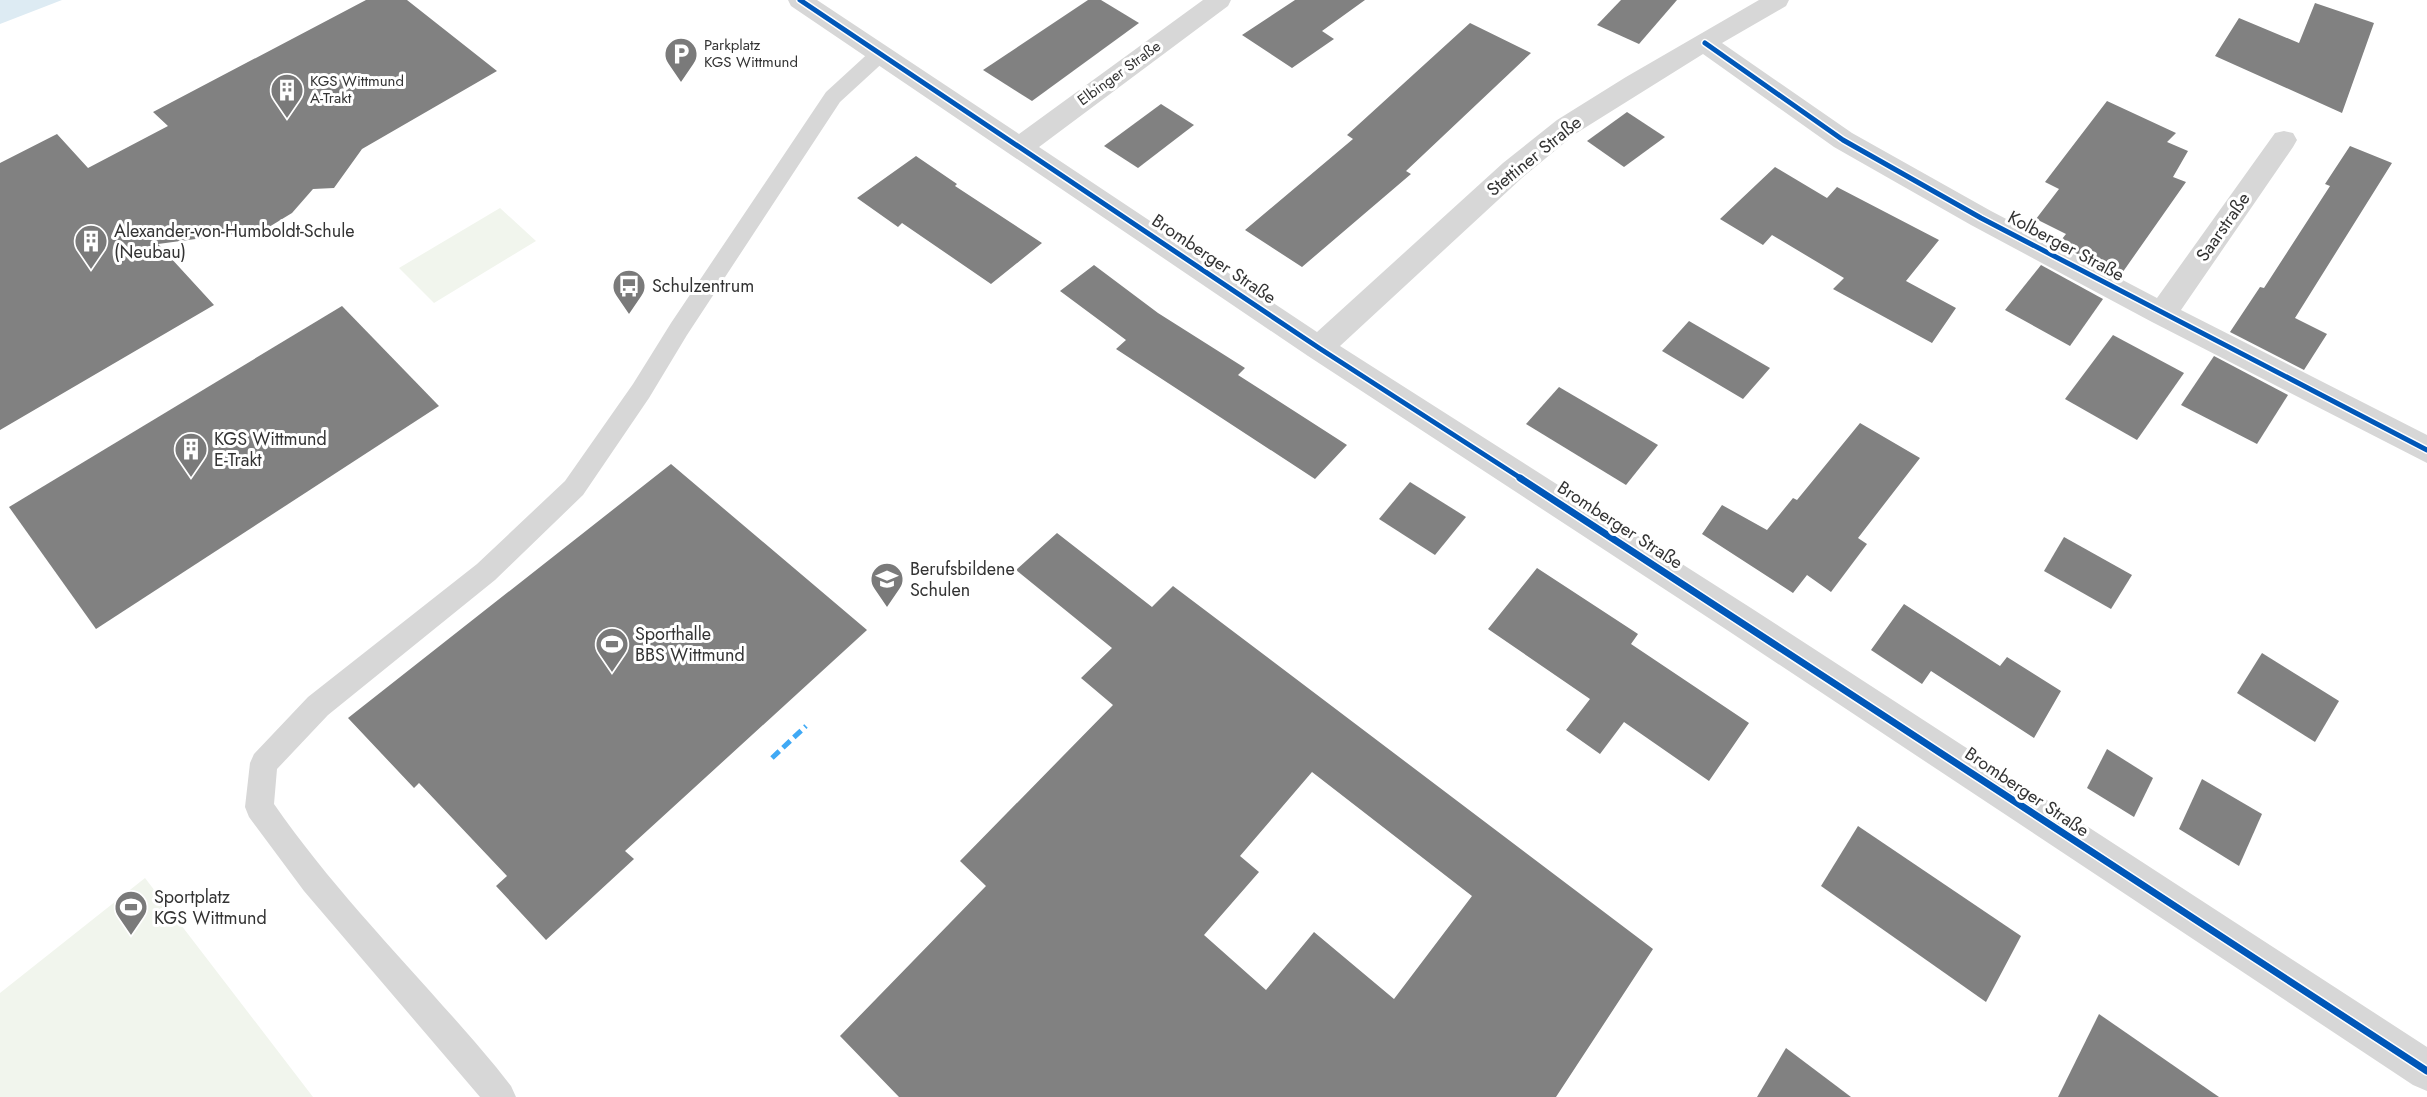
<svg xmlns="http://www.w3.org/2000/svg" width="2427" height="1097" viewBox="0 0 2427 1097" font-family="Jost,sans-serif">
	<rect width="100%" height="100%" fill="#fff"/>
	<g fill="#f1f5ed">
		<path d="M500,208L536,241L434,303L399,268Z"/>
		<path d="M145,878L313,1097H0V993Z"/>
	</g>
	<path fill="#ddebf3" d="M0,0H62L0,24Z"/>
	<g fill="#818181" fill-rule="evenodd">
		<path d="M366,0H407L497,71L362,149L334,188L313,189L292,213L264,230L158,244L214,305L0,430V163L57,134L88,168L168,126L153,112Z"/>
		<path d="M1088,0H1101L1139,23L1032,101L983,70Z"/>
		<path d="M1295,0H1365L1322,31L1334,39L1292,68L1242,35Z"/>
		<path d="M1621,0H1677L1639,44L1597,25Z"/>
		<path d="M2315,3L2374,23L2342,113L2215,56L2239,18L2299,43Z"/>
		<path d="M1470,23L1531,53L1406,171L1411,174L1302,267L1245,230L1353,139L1347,135Z"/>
		<path d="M2107,101L2176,133L2167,142L2188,151L2173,177L2186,182L2120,276L2058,244L2066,234L2036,219L2059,189L2045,182Z"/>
		<path d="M1161,104L1194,125L1138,168L1104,146Z"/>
		<path d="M1627,112L1665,137L1624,167L1587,141Z"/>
		<path d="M2350,146L2392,163L2295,318L2327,334L2304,370L2230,332L2260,287L2264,288L2330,186L2325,184Z"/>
		<path d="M916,156L957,184L955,186L1042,243L991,284L902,223L898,227L857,198Z"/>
		<path d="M1775,167L1827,198L1837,187L1939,240L1906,281L1956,308L1932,343L1833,289L1844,278L1772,235L1763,245L1720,219Z"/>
		<path d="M1094,265L1158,313L1245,368L1238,375L1347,445L1315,479L1116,349L1126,340L1060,291Z"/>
		<path d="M2041,265L2103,299L2070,346L2005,310Z"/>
		<path d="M342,306L439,406L96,629L9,507Z"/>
		<path d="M1689,321L1770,368L1743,399L1662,351Z"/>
		<path d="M2113,335L2184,373L2137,440L2065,399Z"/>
		<path d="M2214,356L2288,395L2257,444L2181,405Z"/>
		<path d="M1559,387L1658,445L1626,485L1526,424Z"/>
		<path d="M1860,423L1920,458L1858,538L1867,544L1831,592L1807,575L1793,593L1702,534L1722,505L1767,530L1793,498L1797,500Z"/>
		<path d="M671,464L867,630L625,851L634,859L546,940L496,886L507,876L419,783L414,788L348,718Z"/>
		<path d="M1410,482L1466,517L1435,555L1379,519Z"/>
		<path d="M1057,533L1152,607L1173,586L1653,949L1556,1097H899L840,1036L986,886L960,861L1113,705L1081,678L1112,648L1016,570ZM1312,772L1472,896L1394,999L1314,932L1266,990L1204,935L1259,872L1240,856Z"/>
		<path d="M2064,537L2132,575L2111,609L2044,571Z"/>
		<path d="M1537,568L1638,634L1631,644L1749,723L1709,781L1624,722L1600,754L1566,730L1590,699L1488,629Z"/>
		<path d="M1904,604L2000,666L2007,657L2061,691L2034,738L1931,671L1922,684L1871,650Z"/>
		<path d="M2262,653L2339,701L2315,742L2237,693Z"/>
		<path d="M2107,749L2153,778L2134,817L2087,788Z"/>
		<path d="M2202,779L2262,814L2239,866L2179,829Z"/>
		<path d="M1858,826L2021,936L1986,1002L1821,886Z"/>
		<path d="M2099,1014L2219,1097H2058Z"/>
		<path d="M1786,1048L1851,1097H1757Z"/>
	</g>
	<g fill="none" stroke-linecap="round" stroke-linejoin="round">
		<path fill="#d7d7d7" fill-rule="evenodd" d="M881,46L888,48L891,53L888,58L840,102L687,335L649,398L583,495L495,580L328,715L277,769L274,804C339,898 423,979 496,1067L511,1086L516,1097H480L304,891L249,817L245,807L250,763L254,754L308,697L477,564L565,481L633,384L671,323L826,92L874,48Z"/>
		<path fill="#d7d7d7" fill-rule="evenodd" d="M788,0H817L1019,134L1203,0H1231L1228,6L1039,147L1317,332L1503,163L1557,120L1626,77L1759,0H1789L1786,6L1722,43L1852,133L1991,211L2157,298L2275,133L2284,131L2293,133L2297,140L2293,147L2181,310L2427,435V463L2152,322L1971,225L1834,147L1703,54L1575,134L1523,177L1340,346L1751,608L2427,1047V1091L2413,1085L1727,630L1308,356L791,6Z"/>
		<path stroke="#3fa9f5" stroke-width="5" stroke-dasharray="10 5" stroke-linecap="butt" d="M772,758L806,726"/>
		<defs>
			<g id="cycleway-far1">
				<path d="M800,0L1319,348L1522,479"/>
				<path d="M1705,43L1843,140L1981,218L2427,450"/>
			</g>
			<path id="cycleway" d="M1520,478L2427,1071"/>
		</defs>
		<use href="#cycleway-far1" stroke="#fff" stroke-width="8"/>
		<use href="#cycleway" stroke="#fff" stroke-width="10"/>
		<use href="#cycleway-far1" stroke="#0057b8" stroke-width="5"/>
		<use href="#cycleway" stroke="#0057b8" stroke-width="7"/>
	</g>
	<defs>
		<symbol id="parking-pin" viewBox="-11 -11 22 30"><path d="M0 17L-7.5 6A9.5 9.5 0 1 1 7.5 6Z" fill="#7a7a7a" stroke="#fff"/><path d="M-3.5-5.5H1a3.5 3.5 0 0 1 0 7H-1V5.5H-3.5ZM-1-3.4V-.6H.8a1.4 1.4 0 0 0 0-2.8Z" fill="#fff"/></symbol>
		<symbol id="building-pin" viewBox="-11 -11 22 30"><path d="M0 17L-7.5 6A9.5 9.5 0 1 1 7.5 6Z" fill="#7a7a7a" stroke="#fff"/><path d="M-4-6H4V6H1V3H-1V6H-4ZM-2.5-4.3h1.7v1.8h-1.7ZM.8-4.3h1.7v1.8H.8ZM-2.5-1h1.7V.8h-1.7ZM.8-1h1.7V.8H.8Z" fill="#fff"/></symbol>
		<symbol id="bus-pin" viewBox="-11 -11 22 30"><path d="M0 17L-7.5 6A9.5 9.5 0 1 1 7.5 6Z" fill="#7a7a7a" stroke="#fff"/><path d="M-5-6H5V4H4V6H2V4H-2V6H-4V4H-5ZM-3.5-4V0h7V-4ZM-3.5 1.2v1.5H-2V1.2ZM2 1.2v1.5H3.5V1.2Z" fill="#fff"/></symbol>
		<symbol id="school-pin" viewBox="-11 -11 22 30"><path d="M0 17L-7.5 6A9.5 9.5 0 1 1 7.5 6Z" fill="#7a7a7a" stroke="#fff"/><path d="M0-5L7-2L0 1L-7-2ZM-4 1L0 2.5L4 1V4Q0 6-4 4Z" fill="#fff"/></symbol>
		<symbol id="stadium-pin" viewBox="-11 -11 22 30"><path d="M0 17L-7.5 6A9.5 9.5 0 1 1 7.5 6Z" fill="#7a7a7a" stroke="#fff"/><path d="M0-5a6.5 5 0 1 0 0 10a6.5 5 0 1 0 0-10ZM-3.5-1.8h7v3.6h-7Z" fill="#fff"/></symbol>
	</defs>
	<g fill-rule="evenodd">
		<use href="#parking-pin" x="662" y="35" width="38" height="52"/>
		<use href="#building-pin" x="268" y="71" width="38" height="52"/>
		<use href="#building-pin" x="72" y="222" width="38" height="52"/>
		<use href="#bus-pin" x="610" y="267" width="38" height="52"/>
		<use href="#building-pin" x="172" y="430" width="38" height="52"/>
		<use href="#school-pin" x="868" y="560" width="38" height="52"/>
		<use href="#stadium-pin" x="593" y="625" width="38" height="52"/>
		<use href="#stadium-pin" x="112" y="888" width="38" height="52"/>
	</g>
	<g text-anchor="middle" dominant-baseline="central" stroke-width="6" stroke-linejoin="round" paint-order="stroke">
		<g font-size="15" fill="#333" stroke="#fff" text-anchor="start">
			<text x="704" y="45">Parkplatz<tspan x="704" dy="17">KGS Wittmund</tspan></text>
			<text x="310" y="81">KGS Wittmund<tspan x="310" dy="17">A-Trakt</tspan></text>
		</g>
		<g font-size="15" fill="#333" stroke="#fff">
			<text transform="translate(1119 73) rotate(-36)">Elbinger Straße</text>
		</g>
		<g font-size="18" fill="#333" stroke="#fff">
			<text transform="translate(1534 156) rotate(-39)">Stettiner Straße</text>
			<text transform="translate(2223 227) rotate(-55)">Saarstraße</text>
			<text transform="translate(2066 246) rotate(28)">Kolberger Straße</text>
			<text transform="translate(1214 259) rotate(34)">Bromberger Straße</text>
			<text transform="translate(1620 525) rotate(33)">Bromberger Straße</text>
			<text transform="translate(2027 792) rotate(34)">Bromberger Straße</text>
		</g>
		<g font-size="18" fill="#333" stroke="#fff" text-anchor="start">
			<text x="114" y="231">Alexander-von-Humboldt-Schule<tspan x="114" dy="21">(Neubau)</tspan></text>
			<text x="652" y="286">Schulzentrum</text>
			<text x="214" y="439">KGS Wittmund<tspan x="214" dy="21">E-Trakt</tspan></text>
			<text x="910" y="569">Berufsbildene<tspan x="910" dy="21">Schulen</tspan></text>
			<text x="635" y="634">Sporthalle<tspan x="635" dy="21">BBS Wittmund</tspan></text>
			<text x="154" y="897">Sportplatz<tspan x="154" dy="21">KGS Wittmund</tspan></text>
		</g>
	</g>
</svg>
